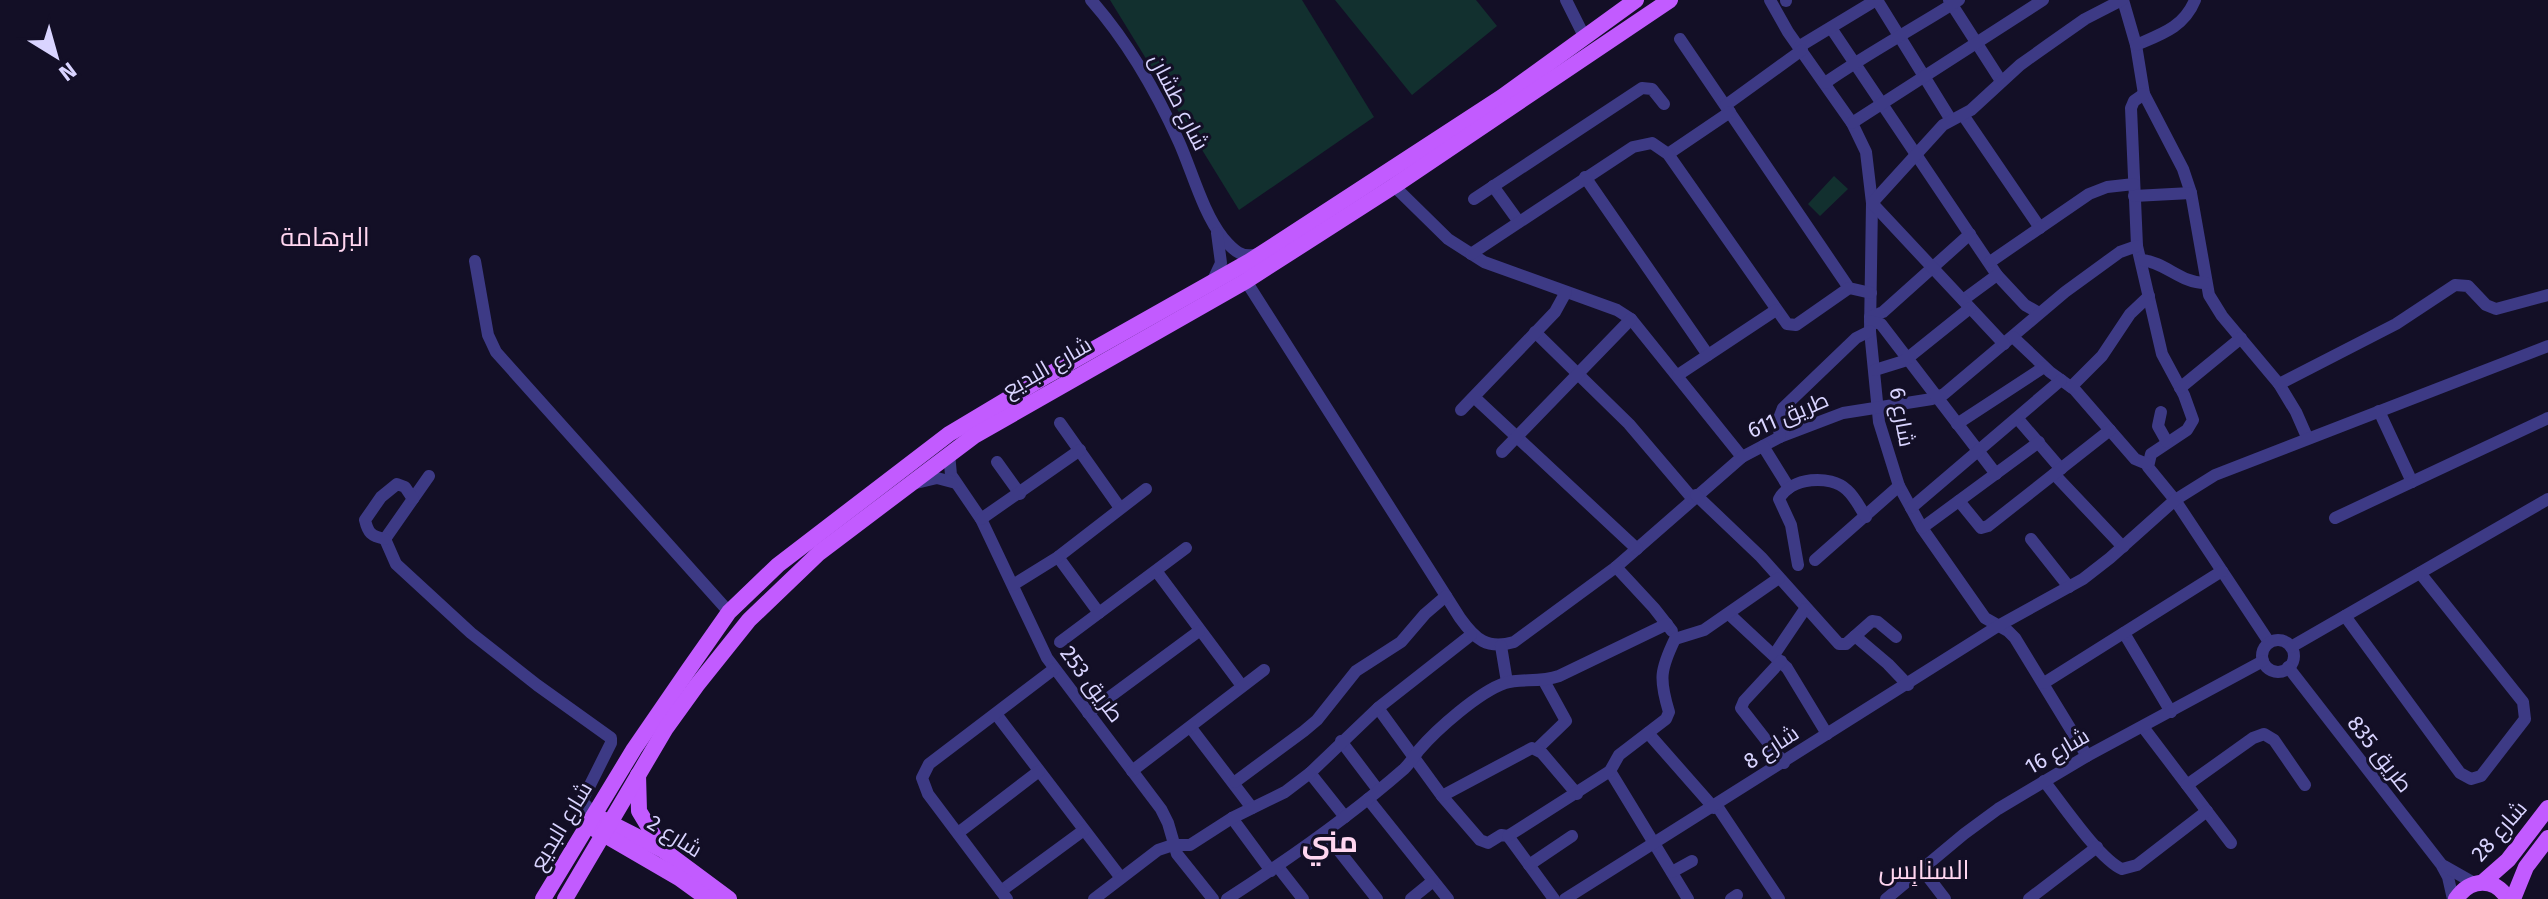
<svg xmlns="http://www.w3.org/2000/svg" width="2548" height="899" viewBox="0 0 2548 899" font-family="'Fira Sans',Cairo,sans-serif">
	<rect width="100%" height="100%" fill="#130f26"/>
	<g fill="#12302f">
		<path d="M1110,0H1302L1374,117L1239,210Z"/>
		<path d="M1335,0H1476L1497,26L1412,95Z"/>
		<path d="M1834,176L1848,189L1820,216L1808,204Z"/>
	</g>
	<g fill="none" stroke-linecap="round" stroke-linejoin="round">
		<g stroke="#3d3a85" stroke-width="12">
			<path d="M1091,0C1128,42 1156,91 1179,142C1192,171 1203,213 1223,238C1233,250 1242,259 1258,254"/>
			<path d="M1566,0L1585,38"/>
			<path d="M1770,0L1788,32L1852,123L1866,152L1872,203L1870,331L1879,422L1899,486L1922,528L1985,618L2008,631L2015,638L2087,756"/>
			<path d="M1786,0V1"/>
			<path d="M1877,0L1951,120"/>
			<path d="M1949,0L2001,81"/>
			<path d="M2123,0L2136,45L2144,94L2183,169L2191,193L2209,295L2222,316L2279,384L2296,412L2307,437"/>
			<path d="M1831,28L1997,275L2025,305L2039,313"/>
			<path d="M1680,39L1849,288L1871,293"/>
			<path d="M2136,45C2162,34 2184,27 2195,0"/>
			<path d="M1800,46L1876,0"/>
			<path d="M1825,83C1868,53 1915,28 1959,0"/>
			<path d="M2144,94L2134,101L2131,108L2137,246L2162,354L2184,395L2193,420L2187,430L2151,454L2148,467L2175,500L2269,642"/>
			<path d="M1726,105L1802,50"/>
			<path d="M1963,115L2040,228"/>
			<path d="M1852,123L2043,0"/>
			<path d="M1668,154L1730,112"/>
			<path d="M1585,177L1708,355"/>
			<path d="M1394,186L1448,239L1484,262L1617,310L1631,319L1742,457"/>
			<path d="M1493,186L1519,222"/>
			<path d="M2134,196L2191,193"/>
			<path d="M1474,199L1642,88L1652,89L1664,104"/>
			<path d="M1471,254L1633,147L1652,143L1668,154L1787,324L1796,325L1849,288"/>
			<path d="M2142,260C2165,262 2182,284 2206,283"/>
			<path d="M475,261L488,335L496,352L729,612"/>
			<path d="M1990,262L2089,194L2107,187L2134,184"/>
			<path d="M1213,280L1221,263L1217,233"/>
			<path d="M1246,281L1460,618C1475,639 1487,650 1514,642L1616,567L1742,457L1780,437L1843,413L1932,399L1944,394L2065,292L2120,252L2137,246"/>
			<path d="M1963,300L1997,275"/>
			<path d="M1870,317L1883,312L1970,234"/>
			<path d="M1870,321L1881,324L1996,474"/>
			<path d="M1535,332L1629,424L1692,498"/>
			<path d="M2013,337L2050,372L2075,390L2135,459L2147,464"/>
			<path d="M2004,344L1872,203L1943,125L1971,110L2020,65L2048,45L2085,19L2122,0"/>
			<path d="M1875,370L1904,361L1970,308"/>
			<path d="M1678,375L1776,310"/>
			<path d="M2279,384L2396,324L2455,285L2468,286L2486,305L2496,309L2548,295"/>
			<path d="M2071,387L2102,356L2130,314L2149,296"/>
			<path d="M2180,388L2241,338"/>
			<path d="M1474,397L1637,549"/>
			<path d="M1461,410L1555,312L1566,292"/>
			<path d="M2379,411L2412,482"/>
			<path d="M2161,412L2158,426L2167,442"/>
			<path d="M2018,419L2061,469"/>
			<path d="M1060,423L1120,508"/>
			<path d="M1957,424L2044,367"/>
			<path d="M1780,437L1778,421L1783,408L1856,338L1870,331"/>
			<path d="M1763,446L1789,488"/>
			<path d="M1502,452L1631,319"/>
			<path d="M949,453L951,475L981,519L1047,658L1161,809L1168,823L1177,854L1213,899"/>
			<path d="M997,462L1020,494"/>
			<path d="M2054,474L2123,547"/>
			<path d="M429,476L385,539L396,564L471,633L537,685L611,738V743L582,801L595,815"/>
			<path d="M916,483L937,478L956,483"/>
			<path d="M1696,495L1761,557L1839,644H1846L1872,621L1878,622L1896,637"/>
			<path d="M1959,501L1981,528L1988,526L2110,430"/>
			<path d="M1911,508L2061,380"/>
			<path d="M2335,518L2548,418"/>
			<path d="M981,519L1080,450"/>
			<path d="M1922,528L2039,442"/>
			<path d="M385,539C371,536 368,533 365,520L381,497L397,484L405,487L413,499"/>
			<path d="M2031,539L2069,587"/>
			<path d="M1058,557L1099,613"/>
			<path d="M1815,560L1899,486"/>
			<path d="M1798,565L1791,525L1779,499C1791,477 1830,474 1847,490C1855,497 1860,508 1866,517"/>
			<path d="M1616,567L1654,608L1672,631"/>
			<path d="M1157,572L1242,686"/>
			<path d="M1013,585L1058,557L1146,489"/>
			<path d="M1729,614L1787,668L1827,734"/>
			<path d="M2345,616L2460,773L2471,779L2481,776L2525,719L2523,702L2420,573"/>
			<path d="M2124,633L2171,712"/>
			<path d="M1855,636L1888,664L1908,685"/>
			<circle cx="2278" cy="656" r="16"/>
			<path d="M1060,642L1186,548"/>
			<path d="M1501,646L1507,682"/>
			<path d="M2291,647L2548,499"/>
			<path d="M1774,655L1805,609"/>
			<path d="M1781,661L1744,701L1741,708L1784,763"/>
			<path d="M2288,667L2441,864L2448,877L2453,899"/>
			<path d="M2044,683L2222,571"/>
			<path d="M1378,708L1442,796L1480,840L1488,843L1501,835L1508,836L1554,899"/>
			<path d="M1088,713L1199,631"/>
			<path d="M996,714L1121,878"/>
			<path d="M2143,727L2231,843"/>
			<path d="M1191,728L1252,808"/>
			<path d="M1648,733L1714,808"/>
			<path d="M1341,741L1378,790"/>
			<path d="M1537,749L1566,721L1544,681"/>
			<path d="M1132,771L1264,670"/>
			<path d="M1610,771L1688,899"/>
			<path d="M1310,773L1345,817"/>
			<path d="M2044,781C2061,802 2099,859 2122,869L2137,865L2207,811"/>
			<path d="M1235,782L1304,731L1317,720L1356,671L1401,642L1425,614L1446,596"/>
			<path d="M2187,785L2253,738L2264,734L2274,740L2305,785"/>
			<path d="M1442,796L1532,748L1542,753L1577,794"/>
			<path d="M1368,799L1448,899"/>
			<path d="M1717,806L1779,899"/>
			<path d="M1232,818L1271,871"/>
			<path d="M958,833L1039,771"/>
			<path d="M1325,833L1377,899"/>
			<path d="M1508,836L1610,771L1619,755L1666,719L1669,712C1659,679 1660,670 1675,639L1704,630L1779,578"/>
			<path d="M1529,865L1572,836"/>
			<path d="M2444,866L2474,883"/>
			<path d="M1278,867L1303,899"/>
			<path d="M1922,869L1945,899"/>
			<path d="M1672,872L1692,861"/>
			<path d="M1001,891L1084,830"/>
			<path d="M1007,899L928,794L922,778L929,764L1054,669"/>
			<path d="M1094,899L1158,850L1173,845H1190L1232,818L1285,792L1310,773L1378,708L1471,635"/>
			<path d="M1227,899C1289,859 1348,818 1404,769C1410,763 1414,757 1419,750C1437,729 1479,692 1505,683C1520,678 1540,683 1559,676L1667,624"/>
			<path d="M1411,899L1433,881"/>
			<path d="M1565,899L1998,626L2083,579L2110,558L2175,500L2215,475L2548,346"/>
			<path d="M1731,899L1737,895"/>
			<path d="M1886,899L1964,834L1998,809L2087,756L2263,661"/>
			<path d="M2029,899L2097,847"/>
		</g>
		<g stroke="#c25bff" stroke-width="16">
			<path d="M638,775L639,811L660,846"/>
			<path d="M602,819L663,850L729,899"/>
			<path d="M593,828L679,878L708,899"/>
			<path d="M2483,882L2508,860L2548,808"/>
			<path d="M543,899L634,749L689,669L729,612L778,565L949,434L1048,375L1250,261L1502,97L1636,0"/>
			<path d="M565,899L666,728L697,685L749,620L819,553L974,436L1246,281L1394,186L1670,0"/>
			<path d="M2456,899C2470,878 2495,877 2508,899"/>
			<path d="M2513,899L2526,867L2548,838"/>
		</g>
	</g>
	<g text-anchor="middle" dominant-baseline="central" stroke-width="6" stroke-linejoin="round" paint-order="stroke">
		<g font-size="22" fill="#d9d4ff" stroke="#130f26">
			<text transform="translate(1179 102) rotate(63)">شارع طشان</text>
			<text transform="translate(1047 367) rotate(-30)">شارع البديع</text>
			<text transform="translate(1788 415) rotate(-23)">طريق 611</text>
			<text transform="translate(1902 417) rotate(80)">شارع 6</text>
			<text transform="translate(1092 684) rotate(53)">طريق 253</text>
			<text transform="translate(1771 747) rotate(-33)">شارع 8</text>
			<text transform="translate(2057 751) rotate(-30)">شارع 16</text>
			<text transform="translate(2380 754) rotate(52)">طريق 835</text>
			<text transform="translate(561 826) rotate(-59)">شارع البديع</text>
			<text transform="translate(2499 831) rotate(-49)">شارع 28</text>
			<text transform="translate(675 836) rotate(32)">شارع 2</text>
		</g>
		<g font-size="26" fill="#ffd6f0" stroke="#130f26">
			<text x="325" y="237">البرهامة</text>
			<text x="1924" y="870">السنابِس</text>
		</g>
		<g font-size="30" font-weight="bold" fill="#ffd6f0" stroke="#130f26">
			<text x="1330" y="842">مني</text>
		</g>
	</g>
	<g transform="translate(56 56) rotate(143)" stroke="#130f26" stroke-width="6" paint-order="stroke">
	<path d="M0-6L14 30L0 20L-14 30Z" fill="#d9d4ff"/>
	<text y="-12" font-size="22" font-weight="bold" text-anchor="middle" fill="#d9d4ff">N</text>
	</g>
</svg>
